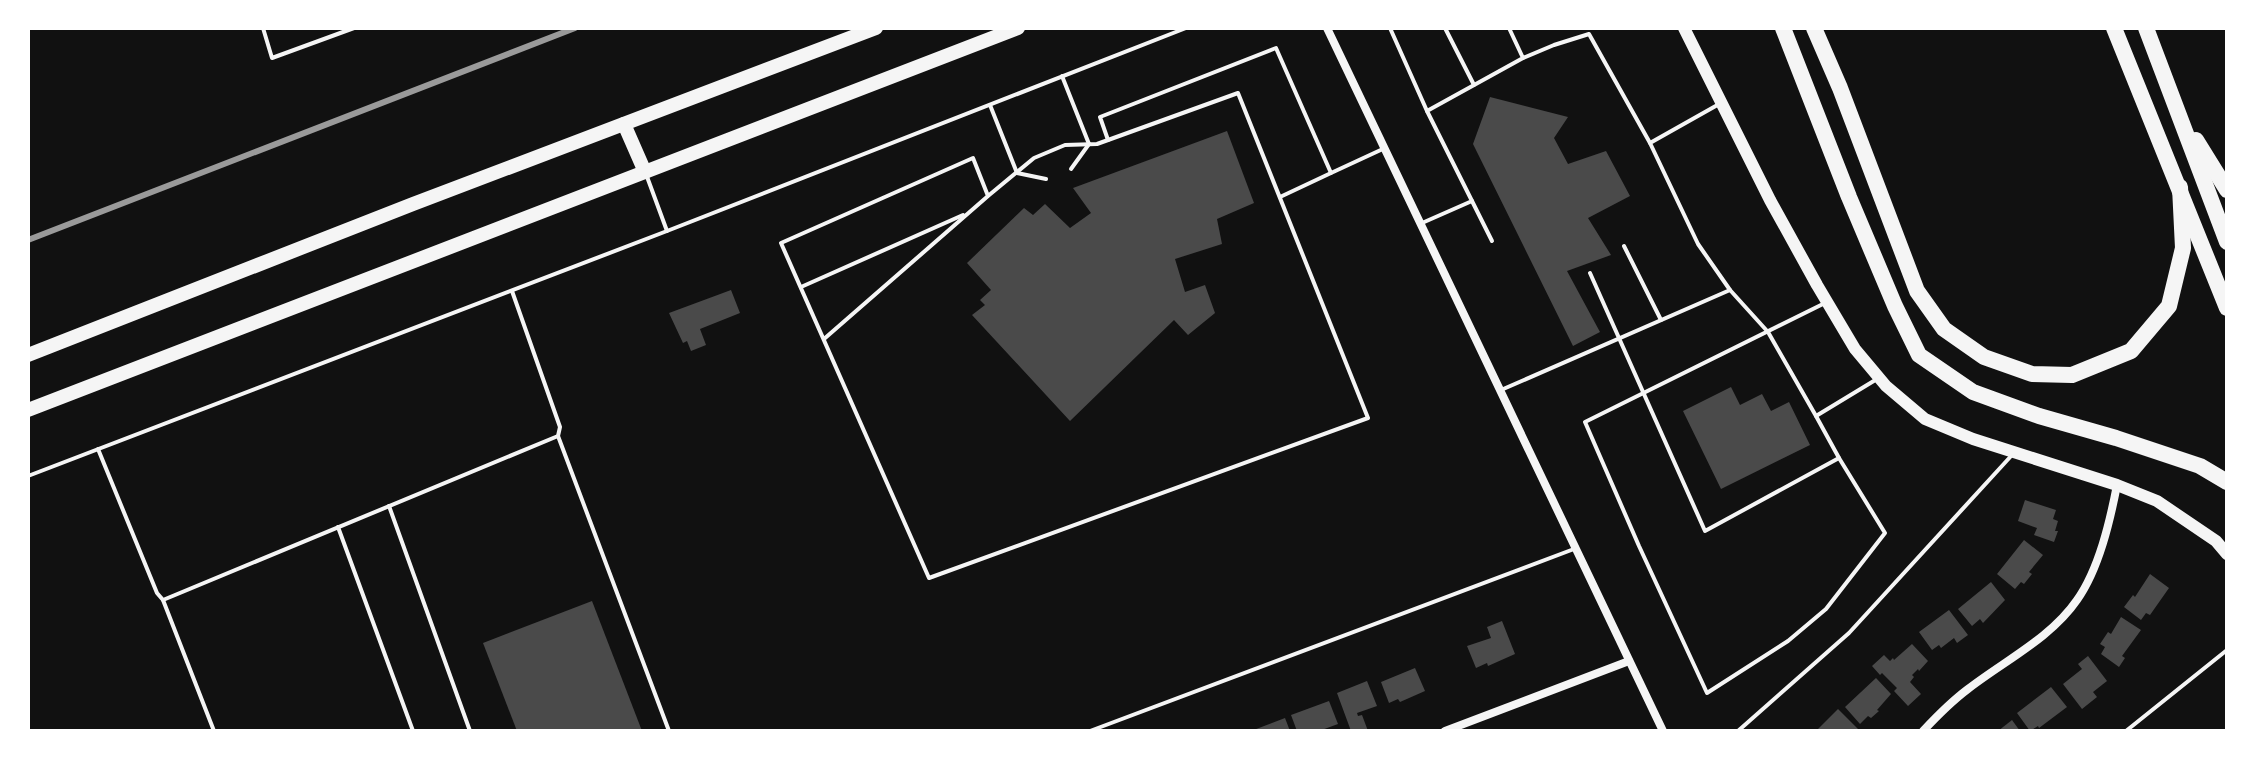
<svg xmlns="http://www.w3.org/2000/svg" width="2255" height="759" viewBox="0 0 2255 759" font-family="'Asap Condensed',sans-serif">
	<rect width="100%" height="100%" fill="#111"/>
	<g fill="#4a4a4a">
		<path d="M1490,97L1568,117L1554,138L1568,164L1606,151L1630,196L1588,218L1611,255L1567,271L1600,332L1573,346L1473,144Z"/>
		<path d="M1227,131L1254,203L1217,219L1222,244L1175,259L1185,292L1205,285L1215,313L1188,335L1174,320L1070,421L972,315L985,305L980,300L991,290L967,263L1024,208L1033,215L1045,204L1070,228L1091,213L1073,188Z"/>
		<path d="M731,290L740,313L700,329L706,345L691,351L687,341L683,343L669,313Z"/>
		<path d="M1731,387L1740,405L1762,394L1771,411L1789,402L1810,445L1721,489L1683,411Z"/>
		<path d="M2025,500L2056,510L2053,519L2058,521L2055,531H2058L2054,542L2034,535L2037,528L2018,521Z"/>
		<path d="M2024,540L2043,555L2029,572L2032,574L2024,584L2021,582L2015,589L1997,574Z"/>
		<path d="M2150,574L2169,588L2150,615L2146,613L2141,620L2124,607L2133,595L2135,597Z"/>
		<path d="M1991,582L2005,600L1983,623L1980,619L1972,626L1958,609Z"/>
		<path d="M592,601L642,731H517L483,643Z"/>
		<path d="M1949,610L1968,635L1957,643L1954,638L1941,648L1939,645L1932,650L1919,632Z"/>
		<path d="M2121,617L2141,630L2122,656L2125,658L2119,667L2101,654L2105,647L2100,644L2108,632L2111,634Z"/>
		<path d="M1502,621L1515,654L1488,666L1487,663L1476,668L1467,646L1491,638L1487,627Z"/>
		<path d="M1912,644L1928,661L1919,671L1918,669L1912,675L1914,677L1910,682L1921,694L1908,706L1894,691L1897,688L1882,673L1880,675L1872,666L1884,655L1890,661L1893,658L1894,660Z"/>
		<path d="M2088,656L2107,681L2093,692L2097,697L2082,709L2063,684L2082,669L2078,664Z"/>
		<path d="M1415,668L1425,691L1400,702L1398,699L1389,703L1381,682Z"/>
		<path d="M1876,678L1891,694L1877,710L1879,711L1871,718L1868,716L1860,724L1845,707Z"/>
		<path d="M1367,681L1377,706L1357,713L1358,716L1362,715L1368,731H1351L1337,693Z"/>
		<path d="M2051,687L2067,707L2039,728L2038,726L2030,731L2017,713Z"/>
		<path d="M1329,701L1338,724L1319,731H1297L1291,715Z"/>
		<path d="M1838,709L1860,731H1816Z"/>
		<path d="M1285,718L1290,731H1251Z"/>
		<path d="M2012,720L2020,731H1998Z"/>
	</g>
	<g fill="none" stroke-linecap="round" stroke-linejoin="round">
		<g stroke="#f5f5f5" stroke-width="4">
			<path d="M263,28L272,58L354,28"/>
			<path d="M1390,28L1427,111"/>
			<path d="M1445,28L1474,85"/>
			<path d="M1523,58L1554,45L1589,34L1650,143"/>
			<path d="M1062,76L1089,144"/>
			<path d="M1721,103L1650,143L1698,244L1730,290"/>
			<path d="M990,105L1017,173L1046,179"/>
			<path d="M1108,140L1100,117L1276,48L1331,173L1385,148"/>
			<path d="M1071,169L1089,144"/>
			<path d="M646,174L667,231"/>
			<path d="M1280,197L1331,173"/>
			<path d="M1472,201L1492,241"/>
			<path d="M1422,223L1472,201L1427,111L1523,58L1509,28"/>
			<path d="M1624,246L1661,320"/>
			<path d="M1590,273L1705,531L1839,458L1816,416"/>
			<path d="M801,287L963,215"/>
			<path d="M1825,303L1585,422L1639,546L1707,693L1788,641L1826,609L1885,533L1839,458"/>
			<path d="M824,339L988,196L973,158L781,243L929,578L1368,418L1238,93L1097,144L1065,145L1034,158L988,196"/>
			<path d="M1501,390L1730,290L1768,332L1816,416L1877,379"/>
			<path d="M558,436L669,731"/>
			<path d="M98,449L157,593L163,600L558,436L560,427L512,291"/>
			<path d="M28,476L667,231L1186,28"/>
			<path d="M389,506L470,731"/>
			<path d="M338,527L413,731"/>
			<path d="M163,600L214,731"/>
			<path d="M1090,731L1574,549"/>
			<path d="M1738,731L1849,633L2012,455"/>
			<path d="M2126,731L2227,650"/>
		</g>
		<g stroke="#f5f5f5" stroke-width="8">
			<path d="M1327,28L1663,731"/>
			<path d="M1445,731L1629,661"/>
			<path d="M1923,731C1937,716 1952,701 1968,689C2004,661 2051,638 2077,600C2099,569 2110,521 2117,485"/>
		</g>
		<path stroke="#f5f5f5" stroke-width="12" d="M1684,28L1770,200L1817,285L1855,349L1886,386L1925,419L1973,439L2117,485L2157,501L2216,541L2227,554"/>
		<g stroke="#f5f5f5" stroke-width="14">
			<path d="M624,124L645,172"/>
			<path d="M28,355L413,204L876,28"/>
			<path d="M28,410L1018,28"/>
		</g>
		<g stroke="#f5f5f5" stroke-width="16">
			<path d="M1783,28L1849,197L1895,306L1919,355L1973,392L2039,416L2116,438L2200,466L2227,482"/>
			<path d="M1814,28L1840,88L1917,291L1944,329L1984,357L2032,374L2072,375L2131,351L2169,306L2183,248L2180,187"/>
			<path d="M2114,28L2227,308"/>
			<path d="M2146,28L2227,242"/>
			<path d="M2196,140L2227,190"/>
		</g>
		<path stroke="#9a9a9a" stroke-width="6" d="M28,240L575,28"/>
	</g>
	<rect width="2255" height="759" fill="none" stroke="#ffffff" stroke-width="60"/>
</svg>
